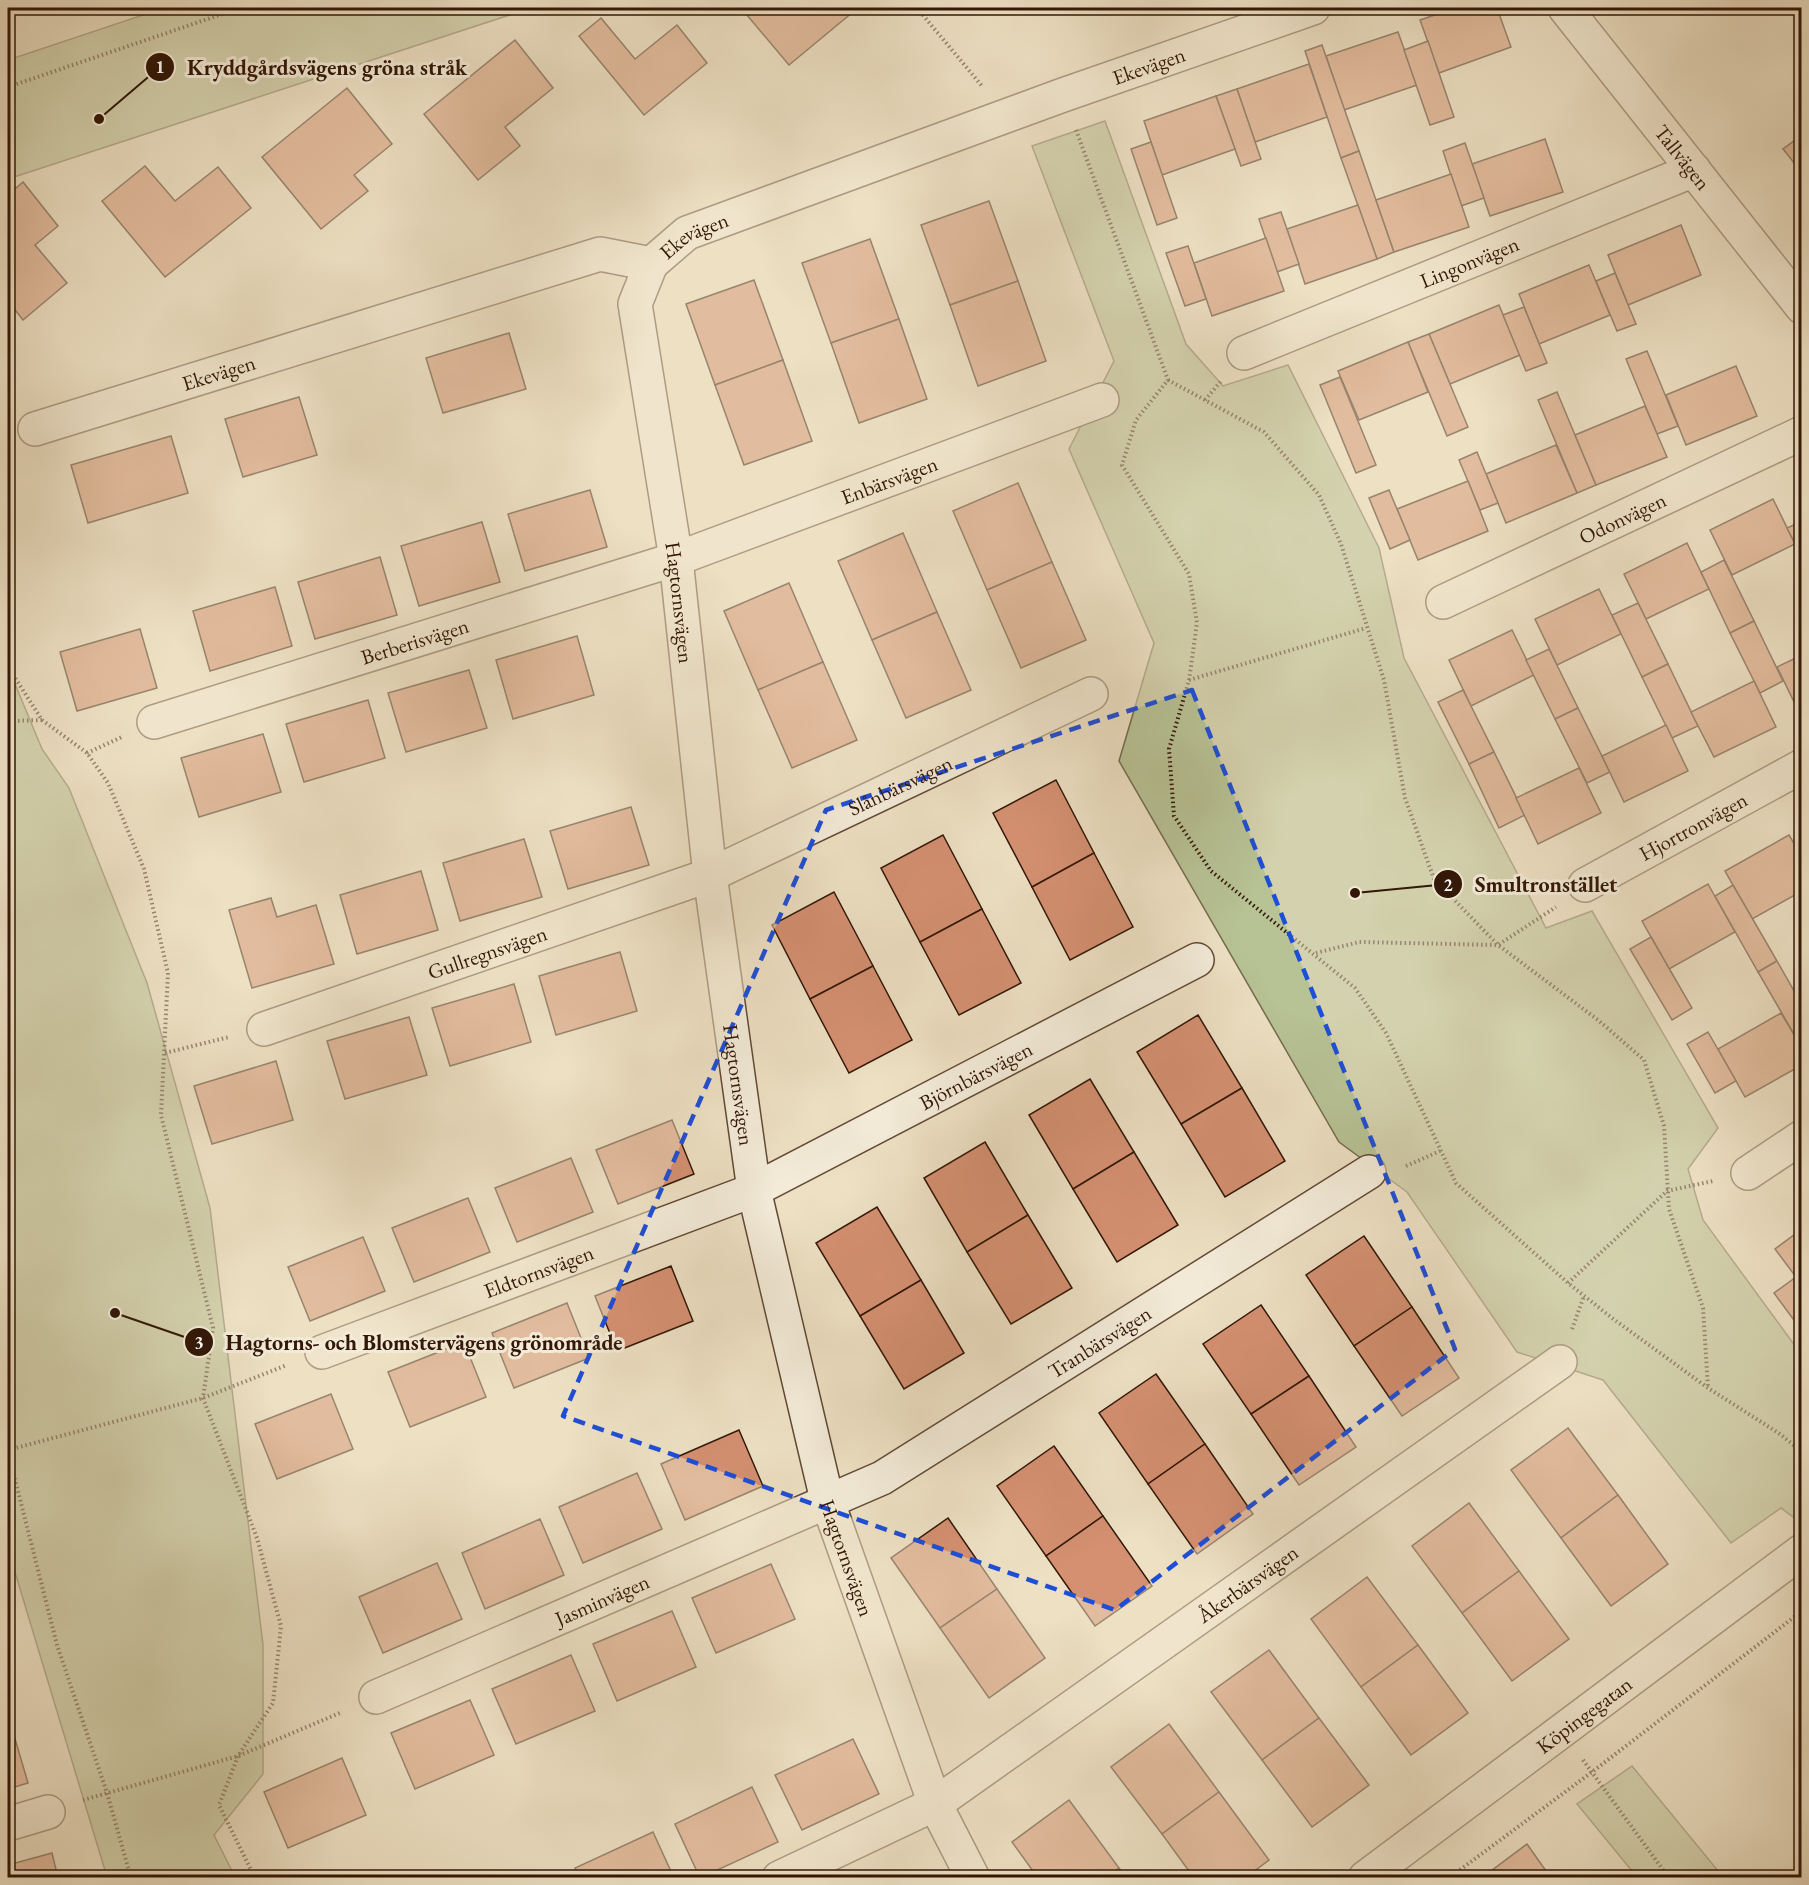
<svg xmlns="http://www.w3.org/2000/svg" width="1809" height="1885" viewBox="0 0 1809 1885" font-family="'EB Garamond',serif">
	<rect width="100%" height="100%" fill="#ede0c3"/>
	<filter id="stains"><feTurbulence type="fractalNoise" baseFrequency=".00333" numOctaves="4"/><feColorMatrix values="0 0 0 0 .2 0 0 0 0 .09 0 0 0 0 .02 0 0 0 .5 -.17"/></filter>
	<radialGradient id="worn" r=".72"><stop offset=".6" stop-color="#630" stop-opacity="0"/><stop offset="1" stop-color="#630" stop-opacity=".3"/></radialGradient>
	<g fill="#b7c295" stroke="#746c4e" stroke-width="1.5">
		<path d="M164,8H531L8,179V60Z"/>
		<path d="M1105,121L1186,344L1223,386L1288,365L1379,548L1404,658L1546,928L1592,911L1718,1128L1688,1169L1703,1220L1801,1354V1523L1781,1508L1731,1543L1603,1380L1517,1352L1407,1192L1339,1142L1119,761L1154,643L1069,449L1114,361L1032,146Z"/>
		<path d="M8,667L42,749L69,788L147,983L210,1208L263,1645V1774L214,1835L235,1877H107L8,1549Z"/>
		<path d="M1632,1766L1723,1877H1637L1577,1804Z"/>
	</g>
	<g fill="#d49071" stroke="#321707" stroke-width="1.5">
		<path d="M741,8H849L853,12L789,65Z"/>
		<path d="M1455,8H1497L1511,47L1439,73L1420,20Z"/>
		<path d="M1670,8H1692L1672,14Z"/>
		<path d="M601,18L635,59L677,25L707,63L644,115L579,36Z"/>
		<path d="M1398,32L1417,85L1344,110L1326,56Z"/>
		<path d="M515,40L553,88L505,127L520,146L478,180L424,114Z"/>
		<path d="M1428,41L1454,117L1430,125L1404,50Z"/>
		<path d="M1322,45L1359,151L1341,158L1305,51Z"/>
		<path d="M1309,64L1327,117L1255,142L1237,89Z"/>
		<path d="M347,88L392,144L354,175L368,191L321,229L262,157Z"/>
		<path d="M1237,89L1261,159L1241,166L1216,96Z"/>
		<path d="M1216,96L1235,149L1162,175L1144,121Z"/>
		<path d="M1802,135V173L1783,149Z"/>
		<path d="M1545,139L1563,192L1490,216L1472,164Z"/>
		<path d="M1151,142L1177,218L1157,225L1131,149Z"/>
		<path d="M1465,143L1484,198L1461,206L1443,151Z"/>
		<path d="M1359,151L1394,252L1377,259L1341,158Z"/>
		<path d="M145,166L175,201L218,167L251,208L165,277L102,201Z"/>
		<path d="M1451,174L1469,227L1394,252L1376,200Z"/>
		<path d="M23,182L58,226L35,245L67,283L23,320L8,301V195Z"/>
		<path d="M989,201L1018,281L950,305L921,225Z"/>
		<path d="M1358,205L1377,259L1305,284L1287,229Z"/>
		<path d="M1281,212L1299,264L1277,272L1259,219Z"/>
		<path d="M1681,225L1701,275L1628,305L1608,255Z"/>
		<path d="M1266,238L1284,291L1212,316L1194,263Z"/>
		<path d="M870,239L899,319L831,343L802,263Z"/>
		<path d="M1188,246L1206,299L1185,306L1166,253Z"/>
		<path d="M1589,265L1610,315L1539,344L1519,294Z"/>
		<path d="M1615,273L1636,324L1617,331L1596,281Z"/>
		<path d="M754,280L783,360L715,385L686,304Z"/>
		<path d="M1018,281L1046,361L978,386L950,305Z"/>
		<path d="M1499,305L1520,355L1450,384L1429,334Z"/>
		<path d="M1524,307L1547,363L1526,371L1503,315Z"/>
		<path d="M899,319L927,399L859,423L831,343Z"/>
		<path d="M509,333L526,389L443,413L426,358Z"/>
		<path d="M1429,334L1468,427L1447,436L1408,342Z"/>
		<path d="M1408,342L1428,392L1359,420L1338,371Z"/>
		<path d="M1647,351L1678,426L1657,434L1626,359Z"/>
		<path d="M783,360L812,441L744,465L715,385Z"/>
		<path d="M1736,366L1757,416L1686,445L1666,395Z"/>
		<path d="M1340,377L1376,465L1356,473L1320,385Z"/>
		<path d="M1557,392L1596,485L1577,493L1538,400Z"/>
		<path d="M299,397L317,455L243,477L225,419Z"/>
		<path d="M1645,406L1667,457L1596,485L1575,435Z"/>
		<path d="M171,436L188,493L88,523L71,465Z"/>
		<path d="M1556,445L1577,493L1506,523L1486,474Z"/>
		<path d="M1477,452L1498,503L1480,510L1459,460Z"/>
		<path d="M1468,481L1488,531L1418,560L1397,509Z"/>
		<path d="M1018,483L1052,562L987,590L953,511Z"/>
		<path d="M590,490L607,547L525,571L508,514Z"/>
		<path d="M1389,490L1410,540L1390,549L1369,498Z"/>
		<path d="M1773,499L1795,544L1732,575L1710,530Z"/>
		<path d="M1802,521V557L1787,528Z"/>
		<path d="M482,522L500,582L419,606L401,546Z"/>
		<path d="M903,533L937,612L872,640L838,561Z"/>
		<path d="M1687,543L1709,589L1646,619L1624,574Z"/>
		<path d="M380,557L397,615L315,639L298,582Z"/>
		<path d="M1724,560L1754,621L1730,633L1701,572Z"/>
		<path d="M1052,562L1086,640L1021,668L987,590Z"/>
		<path d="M789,583L823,662L758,690L724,611Z"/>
		<path d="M275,587L292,646L210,671L193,611Z"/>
		<path d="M1599,589L1621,634L1557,665L1535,619Z"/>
		<path d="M1638,603L1668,664L1642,677L1612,615Z"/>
		<path d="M937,612L971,690L906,718L872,640Z"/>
		<path d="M1754,621L1783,681L1760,693L1730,633Z"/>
		<path d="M140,629L157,688L77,711L60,652Z"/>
		<path d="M1512,630L1534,675L1471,706L1449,660Z"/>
		<path d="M577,636L594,695L513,719L496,660Z"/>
		<path d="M1549,649L1578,708L1555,719L1526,660Z"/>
		<path d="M1802,655V711L1799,712L1777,667Z"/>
		<path d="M823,662L857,740L792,768L758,690Z"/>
		<path d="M1668,664L1698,726L1672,738L1642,677Z"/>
		<path d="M469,670L487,728L406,752L388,693Z"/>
		<path d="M1754,681L1776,727L1714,757L1691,712Z"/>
		<path d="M1463,690L1494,752L1469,764L1438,702Z"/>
		<path d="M368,700L385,758L304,782L286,724Z"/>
		<path d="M1578,708L1610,772L1587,783L1555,719Z"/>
		<path d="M1666,725L1688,771L1624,802L1602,756Z"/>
		<path d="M263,734L281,792L199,817L181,758Z"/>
		<path d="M1494,752L1525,815L1499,828L1469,764Z"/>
		<path d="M1579,768L1601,813L1538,844L1516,798Z"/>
		<path d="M1056,780L1094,853L1032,887L993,813Z"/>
		<path d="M631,807L649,865L568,889L550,831Z"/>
		<path d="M943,835L982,909L920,942L881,868Z"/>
		<path d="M1789,835L1802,857V891L1752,919L1725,871Z"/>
		<path d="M524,839L542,897L460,921L443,863Z"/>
		<path d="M1094,853L1133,927L1070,960L1032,887Z"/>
		<path d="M421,871L438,930L357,954L340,895Z"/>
		<path d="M1708,884L1735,932L1669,969L1642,921Z"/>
		<path d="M1733,885L1777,961L1758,972L1715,896Z"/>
		<path d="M834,892L873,966L810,999L772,925Z"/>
		<path d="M271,898L277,917L316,905L334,964L252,988L229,910Z"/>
		<path d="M982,909L1021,983L959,1015L920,942Z"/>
		<path d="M1651,937L1692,1008L1672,1020L1630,949Z"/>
		<path d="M620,952L637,1011L556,1035L539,976Z"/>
		<path d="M1777,961L1802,1005V1048L1758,972Z"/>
		<path d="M873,966L912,1040L849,1073L810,999Z"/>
		<path d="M514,984L531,1042L450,1066L432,1008Z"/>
		<path d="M1781,1013L1802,1048V1065L1745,1097L1718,1049Z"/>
		<path d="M1198,1015L1242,1088L1181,1124L1137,1052Z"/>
		<path d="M409,1017L427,1075L345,1099L327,1041Z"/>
		<path d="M1708,1032L1736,1081L1715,1093L1687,1044Z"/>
		<path d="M276,1061L293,1120L212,1144L194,1086Z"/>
		<path d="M1090,1079L1134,1152L1073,1189L1029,1115Z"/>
		<path d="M1242,1088L1285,1161L1225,1197L1181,1124Z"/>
		<path d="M672,1120L694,1174L618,1204L596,1150Z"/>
		<path d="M985,1142L1028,1215L967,1252L924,1178Z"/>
		<path d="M1134,1152L1178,1225L1117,1262L1073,1189Z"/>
		<path d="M571,1158L593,1212L517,1242L495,1188Z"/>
		<path d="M468,1198L490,1252L414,1282L392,1228Z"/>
		<path d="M877,1207L921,1280L860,1316L816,1243Z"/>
		<path d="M1028,1215L1072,1288L1011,1324L967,1252Z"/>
		<path d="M1802,1229V1285L1775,1249Z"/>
		<path d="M1364,1236L1412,1307L1354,1346L1306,1275Z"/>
		<path d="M363,1237L385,1291L310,1321L288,1267Z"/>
		<path d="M671,1266L693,1321L617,1351L595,1296Z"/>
		<path d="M1796,1277L1802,1285V1331L1774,1293Z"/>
		<path d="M921,1280L964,1353L904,1389L860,1316Z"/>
		<path d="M567,1303L589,1358L514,1388L492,1333Z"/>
		<path d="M1261,1305L1309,1376L1251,1414L1203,1344Z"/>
		<path d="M1412,1307L1459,1378L1402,1416L1354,1346Z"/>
		<path d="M464,1342L486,1397L410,1427L388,1372Z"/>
		<path d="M1156,1374L1205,1444L1148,1484L1099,1413Z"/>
		<path d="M1309,1376L1356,1447L1299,1485L1251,1414Z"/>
		<path d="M331,1394L353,1449L277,1479L255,1424Z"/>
		<path d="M1568,1428L1618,1495L1561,1538L1511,1470Z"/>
		<path d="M739,1430L763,1486L685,1520L661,1464Z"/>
		<path d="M1205,1444L1253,1514L1197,1554L1148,1484Z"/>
		<path d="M1054,1446L1103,1516L1046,1556L997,1486Z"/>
		<path d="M637,1473L662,1529L583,1563L559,1507Z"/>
		<path d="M1618,1495L1668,1564L1611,1606L1561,1538Z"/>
		<path d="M1469,1503L1519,1571L1462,1613L1412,1546Z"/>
		<path d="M1103,1516L1152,1586L1095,1626L1046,1556Z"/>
		<path d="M948,1518L997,1589L940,1628L891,1558Z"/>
		<path d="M540,1519L564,1575L485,1609L462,1553Z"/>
		<path d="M437,1563L462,1619L383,1653L359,1597Z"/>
		<path d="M771,1564L795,1619L716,1653L692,1598Z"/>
		<path d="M1519,1571L1569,1639L1512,1681L1462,1613Z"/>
		<path d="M1367,1577L1418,1645L1361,1687L1311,1619Z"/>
		<path d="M997,1589L1045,1658L989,1698L940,1628Z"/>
		<path d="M672,1611L696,1667L617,1701L593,1644Z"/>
		<path d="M1418,1645L1468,1713L1411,1755L1361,1687Z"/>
		<path d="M1269,1650L1319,1718L1262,1760L1211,1692Z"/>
		<path d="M571,1655L595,1711L516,1744L492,1689Z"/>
		<path d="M470,1700L494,1755L415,1789L391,1733Z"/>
		<path d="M1319,1718L1369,1785L1312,1827L1262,1760Z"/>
		<path d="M1169,1724L1219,1792L1162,1834L1111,1767Z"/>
		<path d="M8,1725H11L28,1783L8,1789Z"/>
		<path d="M853,1739L879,1794L802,1830L775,1775Z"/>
		<path d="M342,1758L366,1815L288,1848L264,1792Z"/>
		<path d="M752,1787L778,1842L700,1878L675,1824Z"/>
		<path d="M1219,1792L1269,1860L1245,1878H1194L1162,1834Z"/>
		<path d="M1069,1800L1119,1868L1106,1878H1038L1012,1842Z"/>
		<path d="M653,1832L674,1878H580L575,1868Z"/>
		<path d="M1527,1844L1551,1878H1496L1491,1871Z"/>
		<path d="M52,1853L58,1878H8V1865Z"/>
		<path d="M1119,1868L1126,1878H1106Z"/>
	</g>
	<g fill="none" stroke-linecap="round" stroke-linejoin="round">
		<defs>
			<g id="minor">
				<path id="s1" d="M1565,8L1802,307"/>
				<path id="s2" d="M651,264L635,304L676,559L710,875L754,1190L827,1500L935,1804L973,1878"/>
				<path id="s3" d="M1244,353L1694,170"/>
				<path id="s4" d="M35,429L600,254L651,264L687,233L1063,95L1313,8"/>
				<path id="s5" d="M1443,602L1802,433"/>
				<path id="s6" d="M154,722L676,559L1102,400"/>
				<path id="s7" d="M1585,885L1802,766"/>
				<path id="s8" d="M264,1029L710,875L1091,694"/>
				<path d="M1748,1173L1802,1137"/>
				<path id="s9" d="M322,1352L754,1190L1197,960"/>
				<path id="s10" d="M376,1697L882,1478L1369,1172"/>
				<path d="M8,1824L48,1812"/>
				<path id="s11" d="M779,1878L935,1804L1560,1362"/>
			</g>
			<g id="tertiary">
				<path id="s12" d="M1365,1878L1802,1551"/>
			</g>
		</defs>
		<use href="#minor" stroke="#614936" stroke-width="36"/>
		<use href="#tertiary" stroke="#614936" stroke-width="36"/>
		<g stroke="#321707" stroke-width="4" stroke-dasharray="1.5 3" stroke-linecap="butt">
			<path d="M917,8L982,86"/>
			<path d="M8,87L240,8"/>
			<path d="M1076,130L1168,380L1136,420L1122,465L1189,574L1197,623L1189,680L1169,749L1174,816L1211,871L1355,988L1386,1033L1456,1183L1568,1283L1612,1318L1708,1388L1780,1434L1802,1452"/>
			<path d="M1168,380L1264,432L1319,495L1341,544L1384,680L1405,798L1434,879L1498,945L1598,1020L1644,1060L1664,1126L1669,1209L1703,1308L1708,1388"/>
			<path d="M1205,400L1222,380"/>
			<path d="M8,667L42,720L8,721"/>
			<path d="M1189,680L1366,628"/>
			<path d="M42,720L87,753L108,783L144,869L168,973L161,1115L213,1328L203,1398L257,1538L281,1626L273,1703L238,1756L219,1805L255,1878"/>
			<path d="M87,753L122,737"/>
			<path d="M1316,953L1359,942L1498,945L1556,907"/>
			<path d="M165,1053L229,1037"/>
			<path d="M1406,1166L1440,1151"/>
			<path d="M1568,1283L1667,1191L1713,1181"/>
			<path d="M1572,1329L1584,1296"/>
			<path d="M8,1450L203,1398L287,1365"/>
			<path d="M8,1452L57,1645L107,1793L131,1878"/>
			<path d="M1583,1760L1669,1878"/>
			<path d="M83,1800L238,1756L342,1712"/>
			<path d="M1449,1878L1592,1772L1802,1611"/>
		</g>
		<use href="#minor" stroke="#f3ebd8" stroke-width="33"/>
		<use href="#tertiary" stroke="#f3ebd8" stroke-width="33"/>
	</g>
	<path d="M0 0H1809V1885H0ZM1192,690L1455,1349L1115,1610L563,1416L826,810Z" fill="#ede0c3" fill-opacity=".55" fill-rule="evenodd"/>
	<path fill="none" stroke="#1d4ed8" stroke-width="4.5" stroke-dasharray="12 8" stroke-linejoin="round" d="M1192,690L1455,1349L1115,1610L563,1416L826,810Z"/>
	<g text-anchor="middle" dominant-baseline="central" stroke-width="6" stroke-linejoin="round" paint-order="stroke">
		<g font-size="21" fill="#321707" stroke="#f3ebd8">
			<text stroke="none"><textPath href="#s4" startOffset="1182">Ekevägen</textPath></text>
			<text stroke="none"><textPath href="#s1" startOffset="190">Tallvägen</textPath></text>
			<text stroke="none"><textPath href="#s4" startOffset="696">Ekevägen</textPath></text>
			<text stroke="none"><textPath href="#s3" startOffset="243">Lingonvägen</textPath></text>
			<text stroke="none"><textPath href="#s4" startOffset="192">Ekevägen</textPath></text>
			<text stroke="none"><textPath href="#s6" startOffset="774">Enbärsvägen</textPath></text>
			<text stroke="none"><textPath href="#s5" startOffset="198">Odonvägen</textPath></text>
			<text stroke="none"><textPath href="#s2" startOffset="345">Hagtornsvägen</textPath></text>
			<text stroke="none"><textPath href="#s6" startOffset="273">Berberisvägen</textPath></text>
			<text stroke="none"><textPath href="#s8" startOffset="682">Slånbärsvägen</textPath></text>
			<text stroke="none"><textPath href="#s7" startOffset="123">Hjortronvägen</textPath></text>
			<text stroke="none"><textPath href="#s8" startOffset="236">Gullregnsvägen</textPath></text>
			<text stroke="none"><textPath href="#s9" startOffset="711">Björnbärsvägen</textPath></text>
			<text stroke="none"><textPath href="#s2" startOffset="831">Hagtornsvägen</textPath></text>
			<text stroke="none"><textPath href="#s9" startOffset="231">Eldtornsvägen</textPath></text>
			<text stroke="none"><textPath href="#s10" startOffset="808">Tranbärsvägen</textPath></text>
			<text stroke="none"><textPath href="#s2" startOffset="1317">Hagtornsvägen</textPath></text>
			<text stroke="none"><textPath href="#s11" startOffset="555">Åkerbärsvägen</textPath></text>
			<text stroke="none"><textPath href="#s10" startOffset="246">Jasminvägen</textPath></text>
			<text stroke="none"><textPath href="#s12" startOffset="273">Köpingegatan</textPath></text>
		</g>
	</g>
	<path fill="none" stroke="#321707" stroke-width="2" d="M99 119L160 67M1355 893L1448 884M115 1313L199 1342"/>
	<g fill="#321707" stroke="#f3ebd8" stroke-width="2">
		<circle cx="99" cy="119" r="6"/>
		<circle cx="1355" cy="893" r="6"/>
		<circle cx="115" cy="1313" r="6"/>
		<circle cx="160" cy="67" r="15"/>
		<circle cx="1448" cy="884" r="15"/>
		<circle cx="199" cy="1342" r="15"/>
	</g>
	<g font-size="18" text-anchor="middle" font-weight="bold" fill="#fff">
		<text x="160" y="73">1</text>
		<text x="1448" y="891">2</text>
		<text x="199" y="1349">3</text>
	</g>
	<g font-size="22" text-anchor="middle" font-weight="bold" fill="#321707" stroke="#f3ebd8" stroke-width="6" stroke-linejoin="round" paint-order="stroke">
		<text x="327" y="75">Kryddgårdsvägens gröna stråk</text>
		<text x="1546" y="892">Smultronstället</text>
		<text x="424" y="1350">Hagtorns- och Blomstervägens grönområde</text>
	</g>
	<rect width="1809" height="1885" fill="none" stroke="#ede0c3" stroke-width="30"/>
	<rect x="9" y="9" width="1791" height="1867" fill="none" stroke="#321707" stroke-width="3"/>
	<rect x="15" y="15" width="1779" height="1855" fill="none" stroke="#321707" stroke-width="1.5"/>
	<rect width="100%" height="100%" filter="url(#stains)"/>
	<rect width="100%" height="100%" fill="url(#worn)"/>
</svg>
